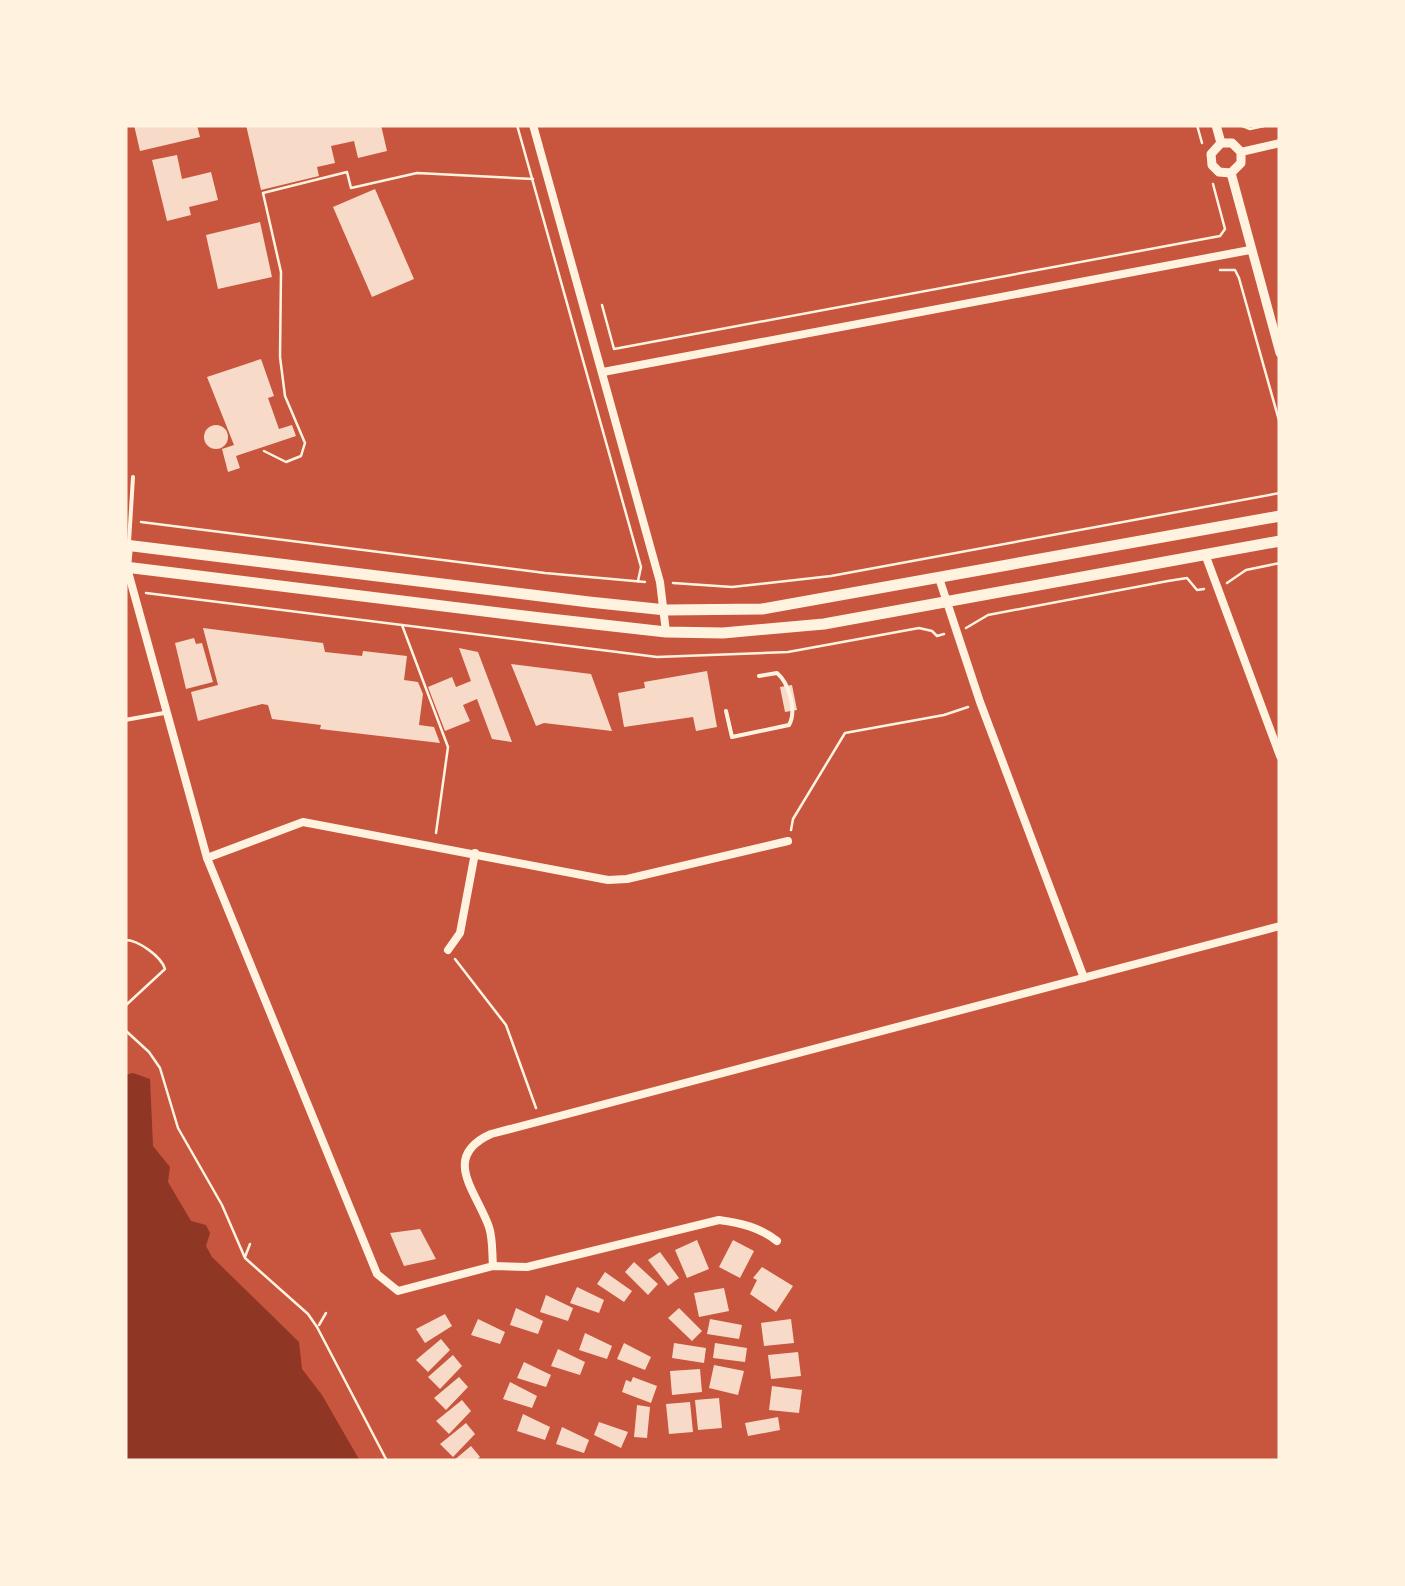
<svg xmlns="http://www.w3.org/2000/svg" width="1405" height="1586" viewBox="0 0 1405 1586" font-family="'PT Sans',sans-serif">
	<rect width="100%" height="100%" fill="#c8553d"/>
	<path fill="#8f3625" d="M133,1073L150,1079L153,1146L170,1167L168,1182L191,1221L206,1225L210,1233L206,1246L212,1257L299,1342L302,1369L322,1395L360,1461H125V1075Z"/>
	<g fill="#f7dbc8">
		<path d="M134,125H197L200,137L140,151Z"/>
		<path d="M246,125H381L387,151L358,158L354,141L331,146L335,163L317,167L319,176L261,190Z"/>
		<path d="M177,155L182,179L211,172L218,200L189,207L191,215L167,221L152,160Z"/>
		<path d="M375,189L414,279L372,297L333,207Z"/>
		<path d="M260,222L272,277L218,289L206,235Z"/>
		<path d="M261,359L274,396L268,398L279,429L292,425L296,436L236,456L240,468L228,472L222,449L234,445L207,377Z"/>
		<circle cx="216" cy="437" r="12"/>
		<path d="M203,628L323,643L325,652L362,656L363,651L407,656L404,680L418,682L423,694L419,725L434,727L440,743L320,729L321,725L272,719L268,705L262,704L198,721L191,692L218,685Z"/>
		<path d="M194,638L196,644L202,643L213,682L186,689L175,643Z"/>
		<path d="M459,648L478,652L512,742L492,739L477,699L463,705L470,721L445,731L428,687L452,677L456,687L471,681Z"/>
		<path d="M511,664L591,674L612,731L544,723L536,726Z"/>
		<path d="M707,671L717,727L696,731L693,717L624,727L618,693L645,688L644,682Z"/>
		<path d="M792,685L797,710L785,712L780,687Z"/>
		<path d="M420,1229L436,1259L404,1266L390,1233Z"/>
		<path d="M697,1240L709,1269L687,1278L675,1250Z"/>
		<path d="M733,1240L754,1251L740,1278L719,1267Z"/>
		<path d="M660,1252L679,1278L668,1286L648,1260Z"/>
		<path d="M634,1262L658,1284L648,1295L625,1272Z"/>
		<path d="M762,1267L793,1286L776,1312L750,1294L757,1280L753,1278Z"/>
		<path d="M605,1272L632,1291L624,1302L597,1284Z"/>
		<path d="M577,1287L604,1300L599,1313L570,1303Z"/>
		<path d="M724,1288L729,1311L699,1317L694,1293Z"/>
		<path d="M546,1295L573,1308L568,1321L540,1312Z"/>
		<path d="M516,1308L543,1321L538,1334L510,1325Z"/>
		<path d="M679,1308L702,1331L692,1341L668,1318Z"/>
		<path d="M445,1314L452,1326L425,1343L416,1329Z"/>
		<path d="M478,1319L505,1332L500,1344L471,1335Z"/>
		<path d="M710,1319L742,1325L739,1339L707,1334Z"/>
		<path d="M791,1319L794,1343L764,1346L761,1323Z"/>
		<path d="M585,1333L612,1346L607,1359L579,1350Z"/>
		<path d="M441,1339L450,1350L428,1372L416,1360Z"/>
		<path d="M624,1343L651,1357L645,1370L617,1359Z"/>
		<path d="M674,1343L706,1348L704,1363L672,1358Z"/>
		<path d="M715,1343L747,1348L745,1362L713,1358Z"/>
		<path d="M558,1349L585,1362L580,1375L551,1366Z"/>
		<path d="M798,1352L801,1376L771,1379L768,1355Z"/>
		<path d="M453,1355L462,1366L440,1389L428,1377Z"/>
		<path d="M524,1362L551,1375L546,1387L517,1378Z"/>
		<path d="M714,1365L744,1371L738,1395L709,1388Z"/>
		<path d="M700,1369L702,1392L672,1395L670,1371Z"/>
		<path d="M459,1377L468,1387L446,1410L434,1398Z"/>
		<path d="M633,1377L657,1386L651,1403L622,1392L626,1380L631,1382Z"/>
		<path d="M510,1382L537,1396L532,1408L503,1399Z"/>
		<path d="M772,1386L802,1390L799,1413L769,1410Z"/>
		<path d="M719,1398L722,1428L698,1430L695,1400Z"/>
		<path d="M462,1400L471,1411L449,1434L436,1421Z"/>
		<path d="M690,1402L693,1432L669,1434L666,1404Z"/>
		<path d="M637,1405L650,1407L647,1438L634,1437Z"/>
		<path d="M523,1414L550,1427L545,1440L517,1431Z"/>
		<path d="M778,1417L780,1430L748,1436L745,1423Z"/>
		<path d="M599,1422L628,1432L621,1448L594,1435Z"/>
		<path d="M466,1423L475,1434L453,1457L440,1444Z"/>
		<path d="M562,1427L589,1440L584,1453L556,1444Z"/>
		<path d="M471,1446L480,1457L475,1461H453Z"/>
	</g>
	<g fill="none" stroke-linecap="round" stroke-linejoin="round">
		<g stroke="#fff3e0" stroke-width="2.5">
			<path d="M517,125L641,567L638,581"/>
			<path d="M1197,125L1202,143"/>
			<path d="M1240,125L1250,129L1264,126"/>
			<path d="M1220,270H1235L1239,278L1280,424"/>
			<path d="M602,305L614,349L1220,236L1225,229L1213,184"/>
			<path d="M264,451L286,462L301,456L305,443L285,396L280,357L281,272L263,193L347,172L351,188L417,173L533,179"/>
			<path d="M141,522L545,573L645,582"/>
			<path d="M673,583L732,587L831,576L1280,493"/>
			<path d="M1227,583L1246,570L1280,563"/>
			<path d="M146,593L657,657L788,652L919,628L932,631L937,636L944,634"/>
			<path d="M402,625L448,747L436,833"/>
			<path d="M966,628L988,615L1168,581L1187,578L1197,590L1204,589"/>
			<path d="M791,830L793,819L845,733L944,715L968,707"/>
			<path d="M125,940C138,940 161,956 165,969L125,1006"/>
			<path d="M455,959L506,1025L536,1108"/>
			<path d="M125,1030L149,1052L160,1068L178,1128L222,1205L245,1258L308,1314L317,1327L387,1461"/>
			<path d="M245,1257L250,1244"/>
			<path d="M319,1325L326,1313"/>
		</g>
		<g stroke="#fff3e0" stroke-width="4">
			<path d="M129,542L133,477"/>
			<path d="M726,711L732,737L789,725C797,711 789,683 777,673L759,676"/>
			<path d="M125,720L164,713"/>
		</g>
		<g stroke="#fff3e0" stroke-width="8">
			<path d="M533,125L660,582L666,632"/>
			<path d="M1241,152L1280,143"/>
			<path d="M603,372L1250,250"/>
			<path d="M129,546L127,568L207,858L377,1274L398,1291L493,1266L527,1267L719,1220C741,1223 759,1227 777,1241"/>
			<path d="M1205,554L1280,756"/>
			<path d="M939,578L980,702L1084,978"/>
			<path d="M207,858L303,822L608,880L627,879L788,841"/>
			<path d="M448,950L460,933L475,853"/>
			<path d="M493,1266C492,1254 493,1239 489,1227C477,1192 440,1157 491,1134L1280,926"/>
		</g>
		<g stroke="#fff3e0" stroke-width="9">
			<path d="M1216,125L1221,143"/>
			<path d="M1221,143H1232L1241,152V163L1231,173"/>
			<path d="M1221,143L1211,154L1212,165L1219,172L1231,173"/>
			<path d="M1231,173L1280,353"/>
		</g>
		<g stroke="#fff3e0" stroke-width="11">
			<path d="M125,545L589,602L666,610L762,609L1280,516"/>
			<path d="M125,567L541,618L666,632L723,633L824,624L1280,541"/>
		</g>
	</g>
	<rect width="1405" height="1586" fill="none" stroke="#fff3e0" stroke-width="255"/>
</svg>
